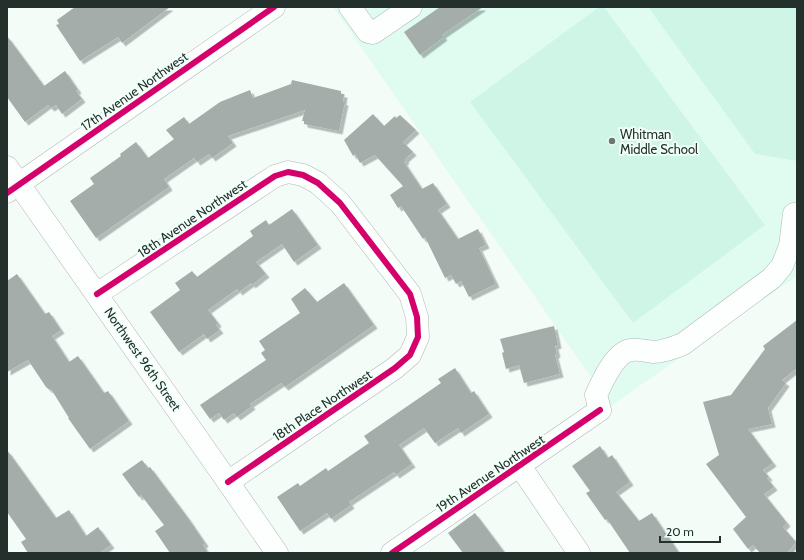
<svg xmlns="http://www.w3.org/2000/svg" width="804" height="560" viewBox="0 0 804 560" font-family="Cabin,sans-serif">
	<defs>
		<filter id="shadow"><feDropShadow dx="3.5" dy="3.5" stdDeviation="0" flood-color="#0004"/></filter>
	</defs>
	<rect width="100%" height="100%" fill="#f4fcf8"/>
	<path fill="#e0fcf1" d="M333,7H797V276L611,406Z"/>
	<g fill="#cef5e6">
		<path d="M599,7H604L765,225L633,323L470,102Z"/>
		<path d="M648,7H797V161L755,154Z"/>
	</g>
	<g fill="#a4ada9" filter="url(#shadow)">
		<path d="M75,7H170L122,43L118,37L80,61L56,25L59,24L57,20Z"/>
		<path d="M440,7H483L442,35L444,37L420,55L404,32Z"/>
		<path d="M7,36L44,86L65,71L78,90L76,91L82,99L62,114L56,105L51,108L48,105L25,122L7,97Z"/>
		<path d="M292,80L341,91V94H344L343,102H345L339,131L304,124V121H302L305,110L228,136L233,143L212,158L209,154L197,162L194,158L164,179L169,187L96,238L70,201L94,184L90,178L121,156L120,154L136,142L148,158L174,139L166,130L184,117L189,124L220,102L250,90L253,98L291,84Z"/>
		<path d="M373,114L384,126L395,116L396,118L400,115L416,130L403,142L413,152L405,159L406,160L404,162L422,189L433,183L447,204L438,210L458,239L478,229L486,245L479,248L496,284L469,297L461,281L456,284L451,275L445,278L425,237L423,239L401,206L398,208L390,195L403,186L375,155L360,163L355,154L353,156L344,140Z"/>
		<path d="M292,209L318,245L294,262L282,244L256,262L266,274L252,285L251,283L239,292L237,289L208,310L218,323L216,325L220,330L207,339L204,334L179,352L150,312L180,290L175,283L192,271L197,277L253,236L250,231L266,220L269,225Z"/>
		<path d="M17,274L45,314L49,312L61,330L52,336L69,362L78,356L104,393L108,391L129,421L90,449L68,418H69L51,389L50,390L46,387L28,360L7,372V281Z"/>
		<path d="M344,283L374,325L285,387L281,383L250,404L252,406L237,417L234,413L224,420L219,413L210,419L200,405L266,360L261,353L265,350L259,341L300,313L291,299L305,288L317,302Z"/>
		<path d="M797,320V368L782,380L786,383L768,408L772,424L748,429L773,463L763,470L769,477L767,478L774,487L764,494L787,523L783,527L796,542L787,553H760L753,545L748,549L733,529L746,517L706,464L719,455L703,402L731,395L765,349L763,346Z"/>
		<path d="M554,326L558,345L555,346L557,354L555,355L560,374L524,383L519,365L506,369L502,353L504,352L500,339Z"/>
		<path d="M455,368L471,393L474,391L489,414L461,433L458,428L435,443L424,428L399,445L412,464L396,475L394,472L349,502L351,505L331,519L327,513L300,531L277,497L298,483L300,486L326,468L328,471L369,443L364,436L441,383L438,379Z"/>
		<path d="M600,446L608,458L612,455L630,482L616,492L639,521L652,513L679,553H630L607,519L605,520L586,493L590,491L572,466Z"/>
		<path d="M7,450L56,518L69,510L86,536L98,527L111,545L99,553H28L21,542L26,539L7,512Z"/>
		<path d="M142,460L148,468L150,467L188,518L205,543L203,545L208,553H170L155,531L164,525L141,495L139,497L122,474Z"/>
		<path d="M475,513L505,553H463L448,533Z"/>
	</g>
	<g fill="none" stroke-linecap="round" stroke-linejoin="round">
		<defs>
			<g id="minor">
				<path d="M350,7L368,32L373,33L411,7"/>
				<path d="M7,167L228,482L277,553"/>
				<path d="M7,192L274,7"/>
				<path d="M97,294L275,176L288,172L303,175L318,183L340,203L410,294L417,317L418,337L410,355L395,368L228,482"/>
				<path d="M520,466L579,553"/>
				<path d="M392,553L600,410L596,395C602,382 615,352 631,350C638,349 646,351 653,352C663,352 673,348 683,344L772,278L782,266L790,246L794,214"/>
			</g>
		</defs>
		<use href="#minor" stroke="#aeb8b4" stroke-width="23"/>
		<use href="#minor" stroke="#fdfffe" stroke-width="22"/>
		<defs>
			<g id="cycleway">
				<path d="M7,193L274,7"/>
				<path d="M97,294L275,176L288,172L303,175L318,183L340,203L410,294L417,317L418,337L410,355L395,368L228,482"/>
				<path d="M392,553L600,410"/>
			</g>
		</defs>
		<use href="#cycleway" stroke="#f1fff9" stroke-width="8"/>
		<use href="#cycleway" stroke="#d6006c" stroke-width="6"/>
	</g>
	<circle fill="#6c7773" stroke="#f1fff9" stroke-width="1.5" cx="612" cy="141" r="4"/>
	<g text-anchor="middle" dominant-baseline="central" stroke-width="4" stroke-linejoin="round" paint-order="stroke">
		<g font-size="13" fill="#23302b" stroke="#f1fff9">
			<text transform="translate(134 91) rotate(-35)">17th Avenue Northwest</text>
			<text transform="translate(192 218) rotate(-34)">18th Avenue Northwest</text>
			<text transform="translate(143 359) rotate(55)">Northwest 96th Street</text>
			<text transform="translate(322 405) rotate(-34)">18th Place Northwest</text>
			<text transform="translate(490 473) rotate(-34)">19th Avenue Northwest</text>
		</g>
		<g font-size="13" fill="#23302b" stroke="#f1fff9" text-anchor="start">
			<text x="620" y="134">Whitman<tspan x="620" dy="15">Middle School</tspan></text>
		</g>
	</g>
	<rect width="804" height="560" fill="none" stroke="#23302b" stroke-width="16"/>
	<path d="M660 536v6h60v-6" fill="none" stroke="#23302b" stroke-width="2"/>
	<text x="666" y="536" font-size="12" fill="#23302b" stroke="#f1fff9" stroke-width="3" paint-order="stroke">20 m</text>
</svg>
